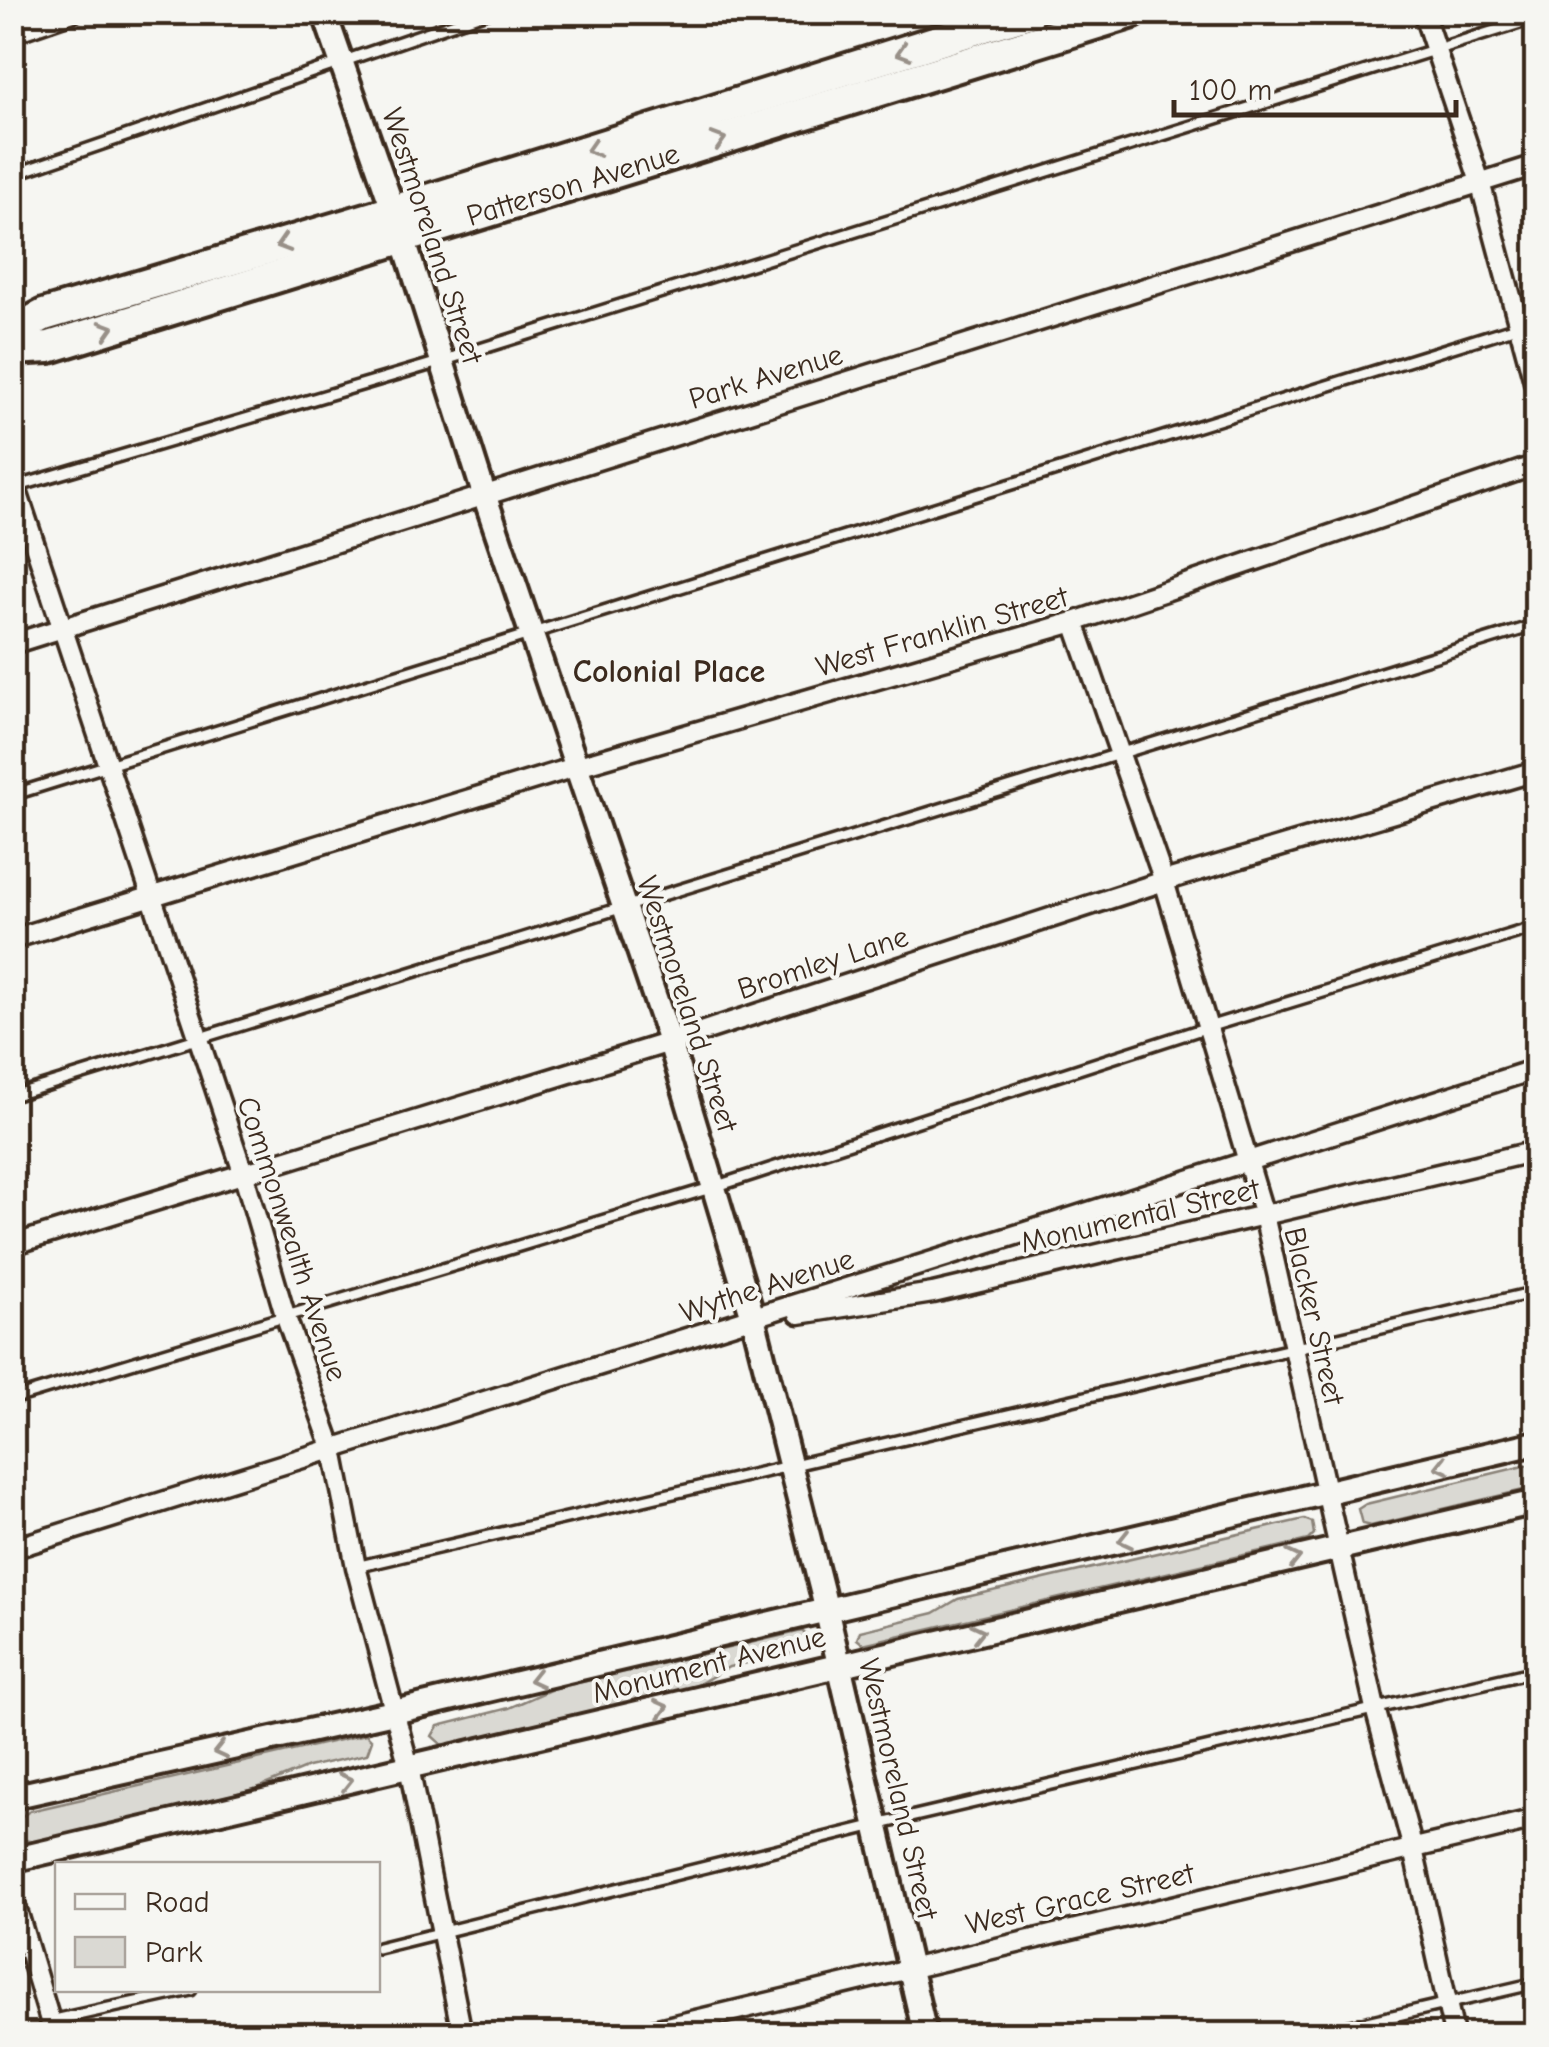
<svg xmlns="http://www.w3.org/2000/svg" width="1549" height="2047" viewBox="0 0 1549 2047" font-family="'Comic Neue',sans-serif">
	<rect width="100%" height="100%" fill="#f6f6f2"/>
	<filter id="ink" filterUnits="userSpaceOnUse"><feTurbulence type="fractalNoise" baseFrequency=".01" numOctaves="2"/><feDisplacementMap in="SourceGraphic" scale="20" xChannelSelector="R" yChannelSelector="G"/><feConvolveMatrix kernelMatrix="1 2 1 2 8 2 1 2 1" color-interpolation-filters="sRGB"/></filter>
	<g filter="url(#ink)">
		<g fill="#dad9d3" stroke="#8a8278" stroke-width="2.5">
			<path d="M1536,1463V1487L1371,1526L1362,1524L1358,1509L1366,1504Z"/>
			<path d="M1304,1519L1312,1522L1314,1534L1308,1540L863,1644L857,1639L860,1631L934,1613L958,1599Z"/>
			<path d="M802,1631L810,1639L805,1650L729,1667L690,1689L442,1745L432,1736L438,1726L509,1708L552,1689Z"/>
			<path d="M366,1734L372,1740L367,1754L308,1767L255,1789L35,1843L19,1838L16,1827L19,1818L30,1811Z"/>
		</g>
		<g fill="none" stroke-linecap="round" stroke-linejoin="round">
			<defs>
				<g id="service">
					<path d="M12,175L487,12"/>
					<path d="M15,487L429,365L1536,18"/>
					<path d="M12,795L1536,321"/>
					<path d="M12,1096L1536,625"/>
					<path d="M12,1399L714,1187L1208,1027L1536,927"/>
					<path d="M356,1567L1536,1292"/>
					<path d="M378,1948L876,1825L1536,1671"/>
					<path d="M50,2021L191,1990"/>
					<path d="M1315,2034L1536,1983"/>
				</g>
				<g id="minor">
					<path d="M1423,12L1480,182L1536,389"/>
					<path d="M12,33L73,12"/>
					<path d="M12,476L243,1172L285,1315L333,1450L356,1567L409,1767L462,2034"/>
					<path d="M1074,622L1164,881L1264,1215L1375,1708L1413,1849L1454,2034"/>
					<path d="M12,644L1536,165"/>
					<path d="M12,939L578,766L1074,622L1536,465"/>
					<path d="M12,1245L670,1042L1164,881L1536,771"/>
					<path d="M799,1314L933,1293L1536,1151"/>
					<path d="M12,1549C522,1392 1029,1232 1536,1069"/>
					<path d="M12,1893L54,2034"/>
					<path d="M637,2034L1536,1819"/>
				</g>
				<g id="tertiary">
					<path d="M324,12L403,238L484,494L670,1042L754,1321L822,1591L925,2034"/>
					<path d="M12,1797L394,1712L1536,1443"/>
					<path d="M12,1860L1536,1502"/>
				</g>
				<g id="primary">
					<path d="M12,332L44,315L394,211L1030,12"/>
					<path d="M12,349L49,347L1133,12"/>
				</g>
			</defs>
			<use href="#service" stroke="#3b2a1e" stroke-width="16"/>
			<use href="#minor" stroke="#3b2a1e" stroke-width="25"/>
			<use href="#tertiary" stroke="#3b2a1e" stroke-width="30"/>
			<use href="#primary" stroke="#3b2a1e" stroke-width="38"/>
			<use href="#service" stroke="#f6f6f2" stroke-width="9"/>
			<use href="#minor" stroke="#f6f6f2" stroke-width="18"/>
			<use href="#tertiary" stroke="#f6f6f2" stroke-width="22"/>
			<use href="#primary" stroke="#f6f6f2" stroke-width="30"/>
		</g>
		<defs><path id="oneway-chevron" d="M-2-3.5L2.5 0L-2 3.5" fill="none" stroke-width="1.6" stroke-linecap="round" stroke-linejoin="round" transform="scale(2.5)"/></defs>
		<g stroke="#989088">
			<use href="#oneway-chevron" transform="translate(903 52) rotate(163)"/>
			<use href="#oneway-chevron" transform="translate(719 140) rotate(-17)"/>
			<use href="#oneway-chevron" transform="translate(593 149) rotate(163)"/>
			<use href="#oneway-chevron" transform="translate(283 244) rotate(163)"/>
			<use href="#oneway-chevron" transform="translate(107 329) rotate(-17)"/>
			<use href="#oneway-chevron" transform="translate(1442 1466) rotate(167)"/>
			<use href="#oneway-chevron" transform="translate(1125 1540) rotate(167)"/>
			<use href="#oneway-chevron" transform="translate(1294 1558) rotate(-13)"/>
			<use href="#oneway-chevron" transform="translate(978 1632) rotate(-13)"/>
			<use href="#oneway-chevron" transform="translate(536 1679) rotate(167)"/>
			<use href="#oneway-chevron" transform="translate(662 1708) rotate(-14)"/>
			<use href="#oneway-chevron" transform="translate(220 1751) rotate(167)"/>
			<use href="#oneway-chevron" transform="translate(346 1781) rotate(-13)"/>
		</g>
	</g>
	<g text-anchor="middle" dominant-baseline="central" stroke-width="8" stroke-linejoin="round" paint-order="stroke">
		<g font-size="30" fill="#3b2a1e" stroke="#f6f6f2">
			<text transform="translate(573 185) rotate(-17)">Patterson Avenue</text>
			<text transform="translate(432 236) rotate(72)">Westmoreland Street</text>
			<text transform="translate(766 377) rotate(-17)">Park Avenue</text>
			<text transform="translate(942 632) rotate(-16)">West Franklin Street</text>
			<text transform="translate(823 963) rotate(-18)">Bromley Lane</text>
			<text transform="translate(687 1004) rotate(72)">Westmoreland Street</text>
			<text transform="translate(1140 1216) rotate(-13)">Monumental Street</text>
			<text transform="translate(292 1239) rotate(72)">Commonwealth Avenue</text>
			<text transform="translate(767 1286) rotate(-18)">Wythe Avenue</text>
			<text transform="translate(1314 1316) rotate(77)">Blacker Street</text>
			<text transform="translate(709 1665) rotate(-14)">Monument Avenue</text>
			<text transform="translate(898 1789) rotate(77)">Westmoreland Street</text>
			<text transform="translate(1080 1899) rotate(-13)">West Grace Street</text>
		</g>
		<g font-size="32" font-weight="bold" fill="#3b2a1e" stroke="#f6f6f2">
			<text x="669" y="671">Colonial Place</text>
		</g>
	</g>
	<rect width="1549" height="2047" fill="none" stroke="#f6f6f2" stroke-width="50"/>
	<rect x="25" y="25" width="1499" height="1997" fill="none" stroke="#3b2a1e" stroke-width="4" filter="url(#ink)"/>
	<rect x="55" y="1862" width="325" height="130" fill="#f6f6f2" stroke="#aba49d" stroke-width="2.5"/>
	<rect x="75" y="1894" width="50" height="15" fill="#f6f6f2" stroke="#aba49d" stroke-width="2.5"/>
	<text x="145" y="1912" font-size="30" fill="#3b2a1e">Road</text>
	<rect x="75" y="1937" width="50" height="30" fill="#dad9d3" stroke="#aba49d" stroke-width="2.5"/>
	<text x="145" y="1962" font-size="30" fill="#3b2a1e">Park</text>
	<path d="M1174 100v15h282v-15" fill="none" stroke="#3b2a1e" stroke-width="5"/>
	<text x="1189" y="100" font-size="30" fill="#3b2a1e" stroke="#f6f6f2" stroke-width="8" paint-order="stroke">100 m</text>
</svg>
